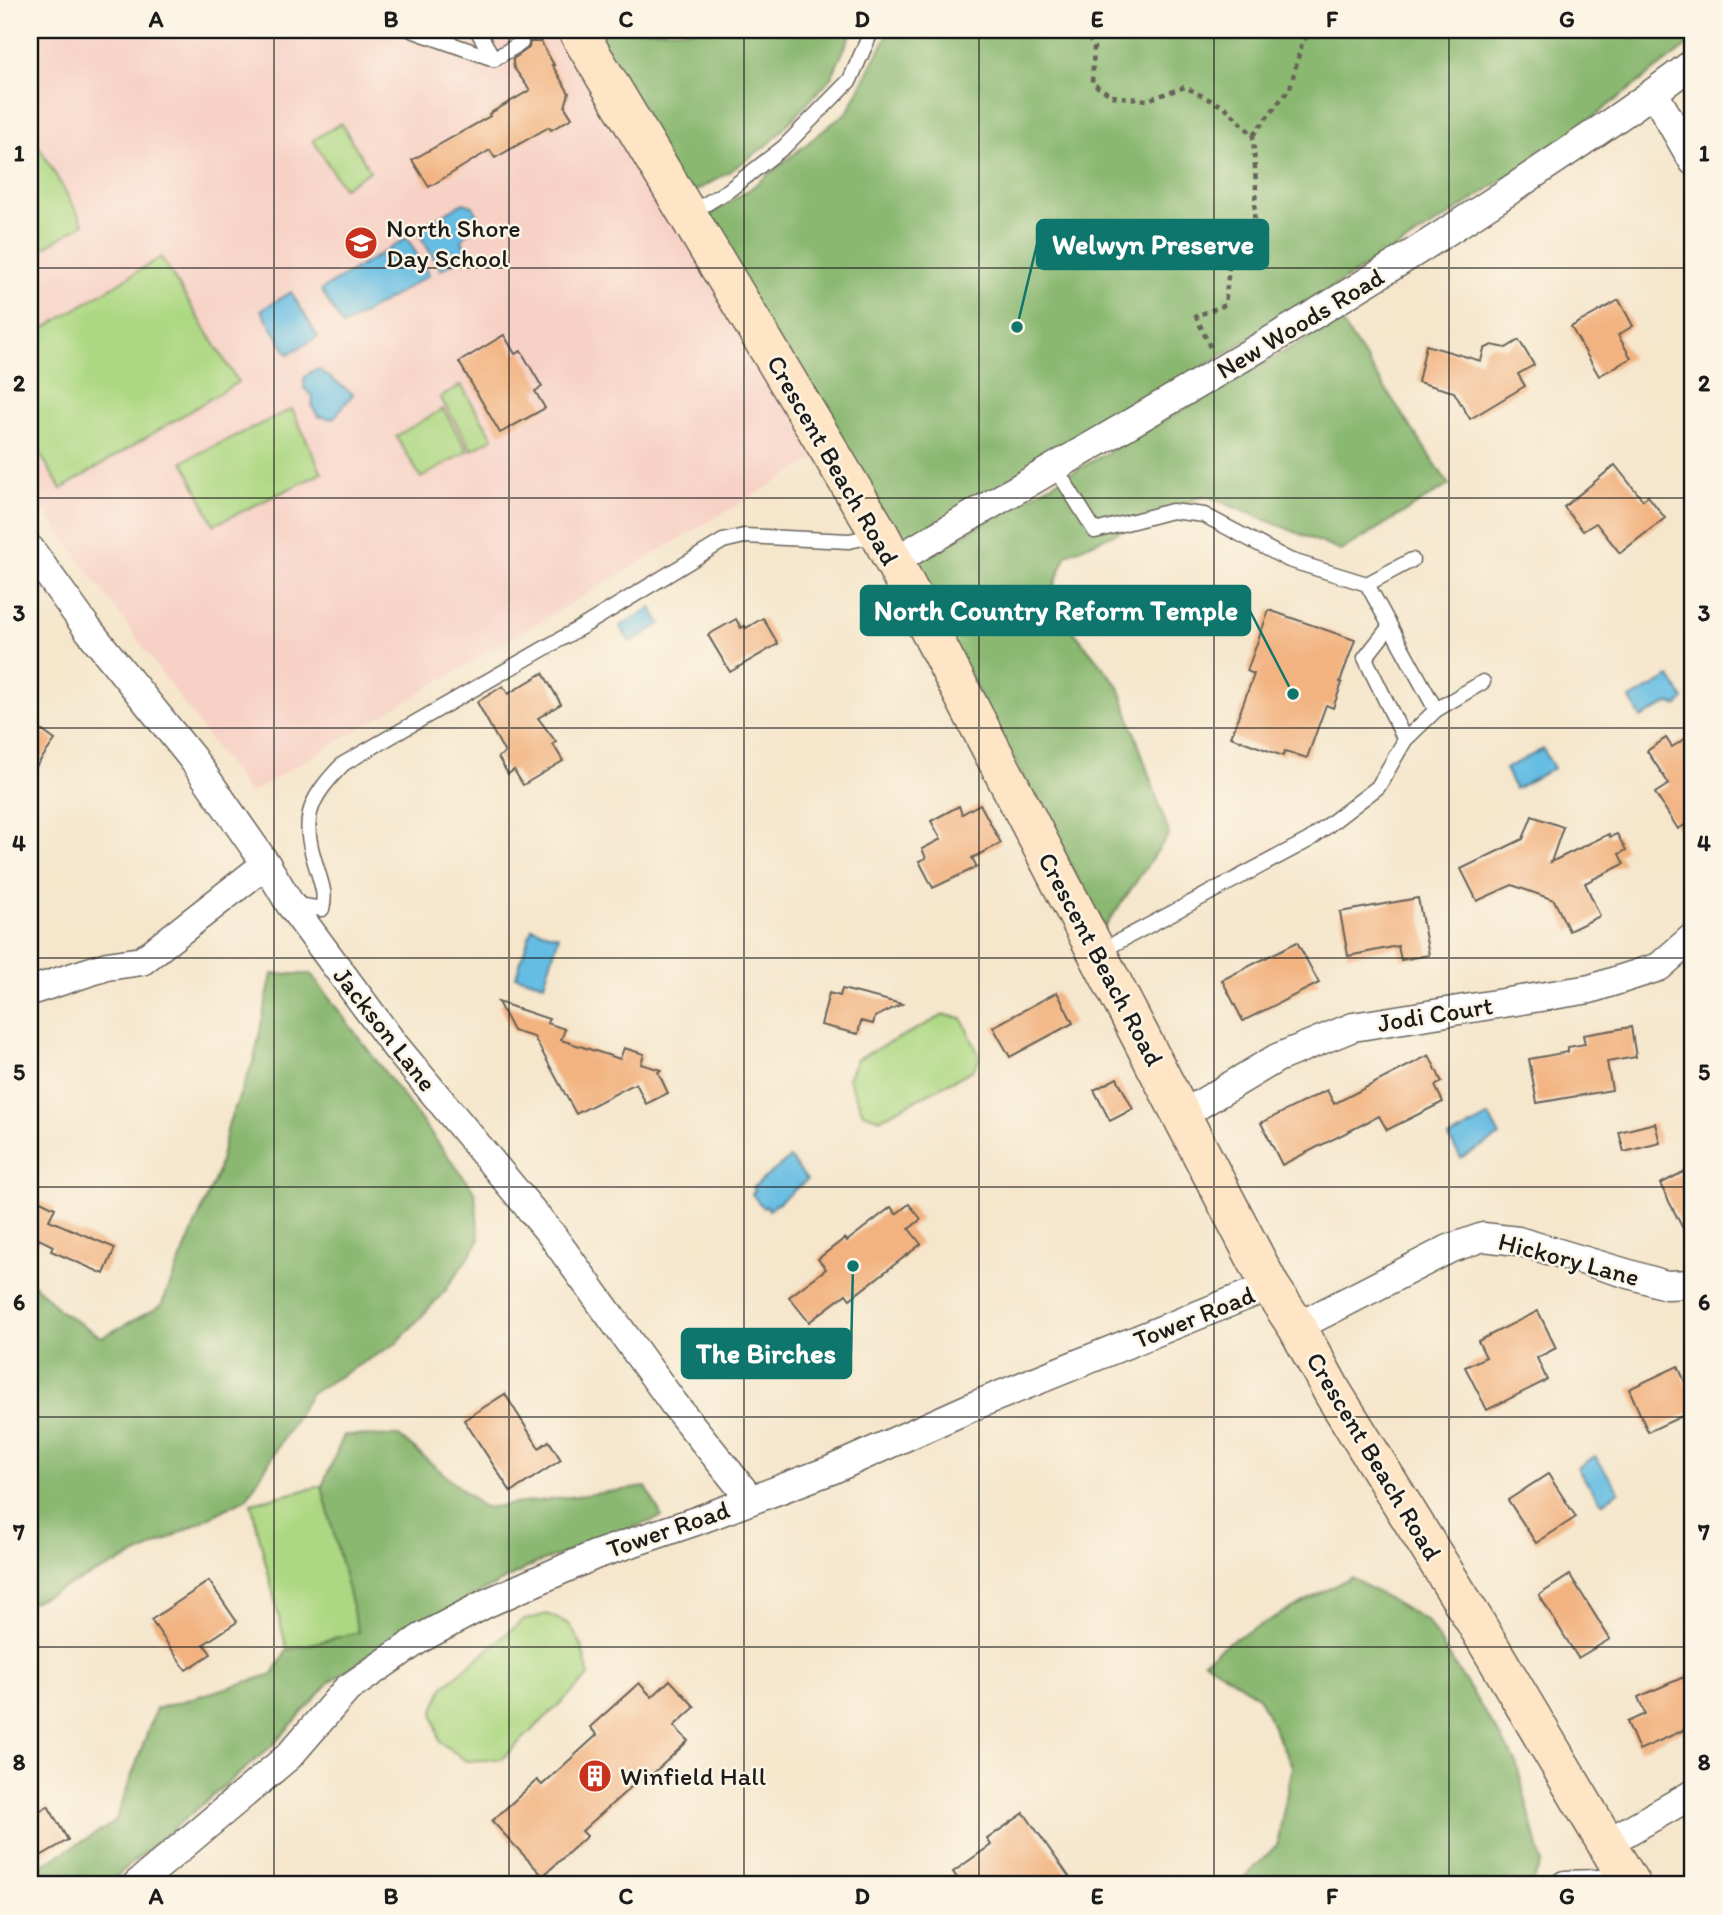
<svg xmlns="http://www.w3.org/2000/svg" width="1723" height="1915" viewBox="0 0 1723 1915" font-family="Itim,sans-serif">
	<rect width="100%" height="100%" fill="#fcf5e5"/>
	<filter id="ink" filterUnits="userSpaceOnUse"><feTurbulence type="fractalNoise" baseFrequency=".0143" numOctaves="2"/><feDisplacementMap in="SourceGraphic" scale="14" xChannelSelector="R" yChannelSelector="G"/><feConvolveMatrix kernelMatrix="1 2 1 2 8 2 1 2 1" color-interpolation-filters="sRGB"/></filter>
	<filter id="wash" filterUnits="userSpaceOnUse"><feTurbulence type="fractalNoise" baseFrequency=".00686" numOctaves="4" result="noise"/><feDisplacementMap in="SourceGraphic" scale="28" xChannelSelector="R" yChannelSelector="G"/><feGaussianBlur stdDeviation="1.57" result="paint"/><feColorMatrix in="noise" values="0 0 0 0 0 0 0 0 0 0 0 0 0 0 0 0 0 1.4 0 .05"/><feComposite in="paint" operator="in"/></filter>
	<g filter="url(#wash)">
		<rect width="100%" height="100%" fill="#f5e6cc"/>
		<path fill="#f7d1c6" d="M30,30H567L818,457L249,794L30,491Z"/>
		<g fill="#add883" stroke="#647a50" stroke-width="2">
			<path d="M341,123L370,171L343,188L313,140Z"/>
			<path d="M30,131L84,224L30,256Z"/>
			<path d="M161,257L238,382L61,489L30,437V337Z"/>
			<path d="M461,385L493,438L472,450L440,397Z"/>
			<path d="M292,409L322,473L214,525L183,461Z"/>
			<path d="M443,409L468,451L421,478L396,436Z"/>
			<path d="M944,1015L962,1018L980,1057L973,1070L880,1119L863,1113L848,1078L857,1059Z"/>
			<path d="M322,1486L359,1632L287,1650L251,1503Z"/>
			<path d="M547,1614L569,1624L581,1644L589,1676L502,1759L466,1761L440,1742L433,1713L443,1687L522,1621Z"/>
		</g>
		<g fill="#8ab871" stroke="#536a46" stroke-width="2">
			<path d="M588,30H853L831,78L770,143L732,170L688,196Z"/>
			<path d="M890,30H1693V41L1571,134L1450,215L1201,368L899,544L702,220L750,189L848,111Z"/>
			<path d="M1340,320L1449,485L1341,551L1205,495L1067,554L1048,600L1119,687L1169,834L1104,928L910,565Z"/>
			<path d="M272,974H311L475,1192L479,1241L445,1291L397,1343L311,1393L247,1498L147,1550L30,1603V1280L60,1311L102,1337L161,1306L217,1174L229,1122L254,1060Z"/>
			<path d="M344,1435L399,1436L484,1508L646,1487L662,1517L535,1564L404,1632L331,1681L272,1746L106,1885H30V1872L115,1822L156,1709L273,1674L287,1650L358,1632L322,1486Z"/>
			<path d="M1351,1577L1427,1621L1516,1762L1542,1863L1530,1885H1237L1277,1845L1292,1766L1258,1696L1204,1661L1230,1641Z"/>
		</g>
		<g fill="#66bde3" stroke="#416c80" stroke-width="2">
			<path d="M463,203L473,206L478,216C477,227 466,231 462,241L468,254L441,270L416,229Z"/>
			<path d="M407,238L429,275L343,326L321,290Z"/>
			<path d="M291,292L318,337L288,354L261,310Z"/>
			<path d="M318,369L353,394L333,419L318,416L312,407L313,397L304,388V378L312,371Z"/>
			<path d="M651,608L661,624L630,642L620,626Z"/>
			<path d="M1670,677L1684,699L1678,706L1669,703L1641,718L1630,699Z"/>
			<path d="M1543,749L1554,768L1515,789L1505,769Z"/>
			<path d="M532,928L559,936L544,984L516,976Z"/>
			<path d="M1489,1116L1500,1136L1461,1158L1449,1138Z"/>
			<path d="M790,1158L807,1180L769,1210L766,1206L763,1208L752,1194L755,1191L753,1187Z"/>
			<path d="M1595,1456L1619,1491L1602,1503L1577,1468Z"/>
		</g>
		<g id="blocks">
			<g fill="#f2b381">
				<path d="M530,42H541L554,65H552L569,93L565,107L572,118L551,130L549,127L495,158L490,150L429,187L412,160L490,116L489,114L530,90L514,68L513,63V59L529,48Z"/>
				<path d="M1619,300L1633,326L1618,335L1631,358L1599,376L1571,327Z"/>
				<path d="M504,335L515,354L521,351L542,387L535,391L545,408L500,433L459,362Z"/>
				<path d="M1519,340L1534,365L1518,374L1525,386L1470,419L1454,392L1418,382L1426,345L1481,361L1484,349L1492,345L1506,348Z"/>
				<path d="M1615,465L1643,500L1648,496L1665,518L1620,553L1596,523L1583,531L1564,507Z"/>
				<path d="M1269,610L1355,640L1340,682L1342,683L1333,708L1326,705L1307,758L1285,751L1283,756L1231,737L1254,674L1247,671Z"/>
				<path d="M763,618L778,644L730,672L708,635L736,619L741,628L745,626L746,628Z"/>
				<path d="M543,673L561,704L538,718L556,742L553,744L563,761L523,785L514,770L508,774L498,757L505,753L477,702L503,686L508,694Z"/>
				<path d="M30,722L55,740L30,775Z"/>
				<path d="M1693,734V820L1678,829L1655,793L1669,784L1647,751L1666,738L1672,747Z"/>
				<path d="M980,804L1001,843L972,858L977,867L933,888L919,861L926,858L922,849L941,839L931,821L959,806L962,814Z"/>
				<path d="M1532,816L1563,827L1551,862L1609,834L1610,837L1617,834L1626,850L1619,854L1624,864L1585,883L1600,916L1569,931L1554,900L1512,885L1477,901L1461,869L1523,839Z"/>
				<path d="M1418,898L1429,955L1401,960L1398,946L1348,956L1340,912Z"/>
				<path d="M1297,942L1319,983L1243,1021L1222,980Z"/>
				<path d="M842,989L902,1004L875,1017L873,1024L861,1021L858,1034L821,1025L829,993L840,996Z"/>
				<path d="M1057,992L1073,1023L1010,1057L993,1027Z"/>
				<path d="M498,1002L549,1019L547,1023L565,1029L561,1040L620,1059L624,1048L644,1054L641,1064L661,1070L658,1072L668,1093L646,1104L636,1083L576,1114L534,1037L513,1031Z"/>
				<path d="M1631,1027L1636,1057L1607,1062L1612,1090L1537,1103L1529,1059L1568,1052V1047L1585,1044L1583,1035Z"/>
				<path d="M1429,1055L1442,1082L1435,1086L1443,1102L1387,1130L1379,1116L1282,1165L1261,1123L1327,1090L1334,1104Z"/>
				<path d="M1117,1078L1133,1109L1110,1121L1094,1090Z"/>
				<path d="M1655,1123L1660,1143L1624,1152L1619,1132Z"/>
				<path d="M1693,1167V1248L1660,1184Z"/>
				<path d="M30,1196L55,1208L49,1220L115,1248L104,1274L51,1251L53,1246L39,1239L30,1258Z"/>
				<path d="M909,1204L921,1219L909,1229L921,1244L850,1299L846,1294L809,1322L789,1297L826,1269L818,1259L845,1238L847,1241L891,1207L896,1214Z"/>
				<path d="M1538,1311L1556,1348L1537,1358L1547,1380L1487,1410L1465,1367L1486,1357L1478,1341Z"/>
				<path d="M1678,1366L1693,1400V1411L1648,1432L1629,1389Z"/>
				<path d="M505,1394L539,1448L549,1441L561,1460L511,1492L464,1420Z"/>
				<path d="M1548,1474L1576,1517L1536,1543L1508,1500Z"/>
				<path d="M1570,1575L1610,1639L1578,1658L1539,1595Z"/>
				<path d="M209,1581L237,1622L204,1644L211,1654L186,1670L151,1620Z"/>
				<path d="M1693,1673V1726L1639,1750L1627,1722L1645,1714L1638,1697Z"/>
				<path d="M670,1680L695,1707L674,1726L688,1741L644,1782L641,1778L582,1831L587,1836L543,1876L492,1821L537,1780L542,1785L597,1735L590,1727L639,1683L652,1697Z"/>
				<path d="M48,1806L68,1840L30,1862V1816Z"/>
				<path d="M1024,1813L1075,1885H962L953,1872L991,1845L987,1839Z"/>
			</g>
		</g>
	</g>
	<g filter="url(#ink)">
		<use href="#blocks" fill-opacity="0" stroke="#68635a" stroke-width="2"/>
		<g fill="none" stroke-linecap="round" stroke-linejoin="round">
			<defs>
				<g id="lane">
					<path d="M411,30L494,59"/>
					<path d="M477,30L494,59"/>
					<path d="M536,34L543,30"/>
					<path d="M494,59L521,43"/>
					<path d="M689,214L729,190L784,147L850,80L872,30"/>
					<path d="M1055,467L1095,531L1172,511L1204,515L1289,560L1367,584L1436,710L1405,740L1378,787L1309,840L1097,953"/>
					<path d="M1367,584L1412,560"/>
					<path d="M1390,626L1365,658L1405,740"/>
					<path d="M1436,710L1483,682"/>
					<path d="M291,904L322,909C326,895 322,886 318,872C301,821 305,803 343,764L585,625L723,541L744,536L849,541L878,535"/>
				</g>
				<g id="street">
					<path d="M1654,93L1693,161"/>
					<path d="M30,549L87,628L192,758L266,864L290,904L395,1046L551,1234L674,1404L751,1500"/>
					<path d="M893,562C1112,432 1335,310 1546,166C1596,133 1646,99 1693,63"/>
					<path d="M30,991L107,966L142,961L266,864"/>
					<path d="M1182,1115L1277,1058L1353,1027L1590,989L1659,967L1693,937"/>
					<path d="M1297,1327L1449,1249L1483,1237L1518,1241L1666,1285L1693,1284"/>
					<path d="M1607,1843L1693,1794"/>
					<path d="M136,1885L289,1756L347,1689L421,1638L487,1603L595,1555L696,1521L831,1470L976,1405L1270,1286"/>
					<path d="M1565,1885L1629,1883"/>
				</g>
				<path id="secondary" d="M577,30L880,535L1270,1286L1297,1327L1333,1393L1474,1620L1631,1885"/>
			</defs>
			<use href="#lane" stroke="#68635a" stroke-width="17"/>
			<use href="#street" stroke="#68635a" stroke-width="31"/>
			<use href="#secondary" stroke="#68635a" stroke-width="41"/>
			<g stroke="#68635a" stroke-width="4.5" stroke-dasharray="5 5" stroke-linecap="butt">
				<path d="M1083,30L1094,47L1092,83L1112,96L1147,100L1185,87L1226,108L1253,135L1290,88L1302,43L1311,30"/>
				<path d="M1210,347L1196,316L1225,305L1229,267L1253,239L1256,185L1253,135"/>
			</g>
			<use href="#lane" stroke="#fff" stroke-width="14"/>
			<use href="#street" stroke="#fff" stroke-width="28"/>
			<use href="#secondary" stroke="#fde5c5" stroke-width="38"/>
		</g>
	</g>
	<path fill="none" stroke="#1c1c1c" stroke-width="2" stroke-opacity="0.55" d="M274,30V1885M509,30V1885M744,30V1885M979,30V1885M1214,30V1885M1449,30V1885M30,268H1693M30,498H1693M30,728H1693M30,958H1693M30,1187H1693M30,1417H1693M30,1647H1693"/>
	<defs>
		<symbol id="school-disc" viewBox="-11 -11 22 22"><circle r="9.5" fill="#c8321e" stroke="#fcf5e5"/><path d="M0-5L7-2L0 1L-7-2ZM-4 1L0 2.5L4 1V4Q0 6-4 4Z" fill="#fff"/></symbol>
		<symbol id="building-disc" viewBox="-11 -11 22 22"><circle r="9.5" fill="#c8321e" stroke="#fcf5e5"/><path d="M-4-6H4V6H1V3H-1V6H-4ZM-2.5-4.3h1.7v1.8h-1.7ZM.8-4.3h1.7v1.8H.8ZM-2.5-1h1.7V.8h-1.7ZM.8-1h1.7V.8H.8Z" fill="#fff"/></symbol>
	</defs>
	<g fill-rule="evenodd">
		<use href="#school-disc" x="342" y="224" width="38" height="38"/>
		<use href="#building-disc" x="576" y="1757" width="38" height="38"/>
	</g>
	<g text-anchor="middle" dominant-baseline="central" stroke-width="5" stroke-linejoin="round" paint-order="stroke">
		<g font-size="26" fill="#1c1c1c" stroke="#fcf5e5" text-anchor="start">
			<text x="386" y="228">North Shore<tspan x="386" dy="30">Day School</tspan></text>
			<text x="620" y="1776">Winfield Hall</text>
		</g>
		<g font-size="26" fill="#1c1c1c" stroke="#fcf5e5">
			<text transform="translate(1300 323) rotate(-31)">New Woods Road</text>
			<text transform="translate(833 460) rotate(60)">Crescent Beach Road</text>
			<text transform="translate(1101 959) rotate(62)">Crescent Beach Road</text>
			<text transform="translate(1435 1014) rotate(-9)">Jodi Court</text>
			<text transform="translate(385 1029) rotate(52)">Jackson Lane</text>
			<text transform="translate(1569 1259) rotate(15)">Hickory Lane</text>
			<text transform="translate(1194 1317) rotate(-22)">Tower Road</text>
			<text transform="translate(1374 1456) rotate(59)">Crescent Beach Road</text>
			<text transform="translate(668 1529) rotate(-19)">Tower Road</text>
		</g>
	</g>
	<path fill="none" stroke="#0f766e" stroke-width="2.5" d="M1017 327L1037 244M1293 694L1250 611M853 1266L851 1353"/>
	<g fill="#0f766e" stroke="#fcf5e5" stroke-width="2.5">
		<circle cx="1017" cy="327" r="7"/>
		<circle cx="1293" cy="694" r="7"/>
		<circle cx="853" cy="1266" r="7"/>
	</g>
	<g fill="#0f766e" stroke="#0f766e" stroke-width="2.5">
		<rect x="1037" y="220" width="231" height="49" rx="7"/>
		<rect x="861" y="586" width="389" height="49" rx="7"/>
		<rect x="682" y="1329" width="169" height="49" rx="7"/>
	</g>
	<g font-size="28" text-anchor="middle" font-weight="bold" fill="#fff">
		<text x="1153" y="254">Welwyn Preserve</text>
		<text x="1056" y="620">North Country Reform Temple</text>
		<text x="766" y="1363">The Birches</text>
	</g>
	<rect width="1723" height="1915" fill="none" stroke="#fcf5e5" stroke-width="77"/>
	<rect x="38" y="38" width="1646" height="1838" fill="none" stroke="#1c1c1c" stroke-width="2.5"/>
	<g font-size="23" text-anchor="middle" font-weight="bold" fill="#1c1c1c">
		<text x="156" y="27">A</text>
		<text x="391" y="27">B</text>
		<text x="626" y="27">C</text>
		<text x="862" y="27">D</text>
		<text x="1097" y="27">E</text>
		<text x="1332" y="27">F</text>
		<text x="1567" y="27">G</text>
		<text x="19" y="161">1</text>
		<text x="1704" y="161">1</text>
		<text x="19" y="391">2</text>
		<text x="1704" y="391">2</text>
		<text x="19" y="621">3</text>
		<text x="1704" y="621">3</text>
		<text x="19" y="851">4</text>
		<text x="1704" y="851">4</text>
		<text x="19" y="1080">5</text>
		<text x="1704" y="1080">5</text>
		<text x="19" y="1310">6</text>
		<text x="1704" y="1310">6</text>
		<text x="19" y="1540">7</text>
		<text x="1704" y="1540">7</text>
		<text x="19" y="1770">8</text>
		<text x="1704" y="1770">8</text>
		<text x="156" y="1904">A</text>
		<text x="391" y="1904">B</text>
		<text x="626" y="1904">C</text>
		<text x="862" y="1904">D</text>
		<text x="1097" y="1904">E</text>
		<text x="1332" y="1904">F</text>
		<text x="1567" y="1904">G</text>
	</g>
</svg>
